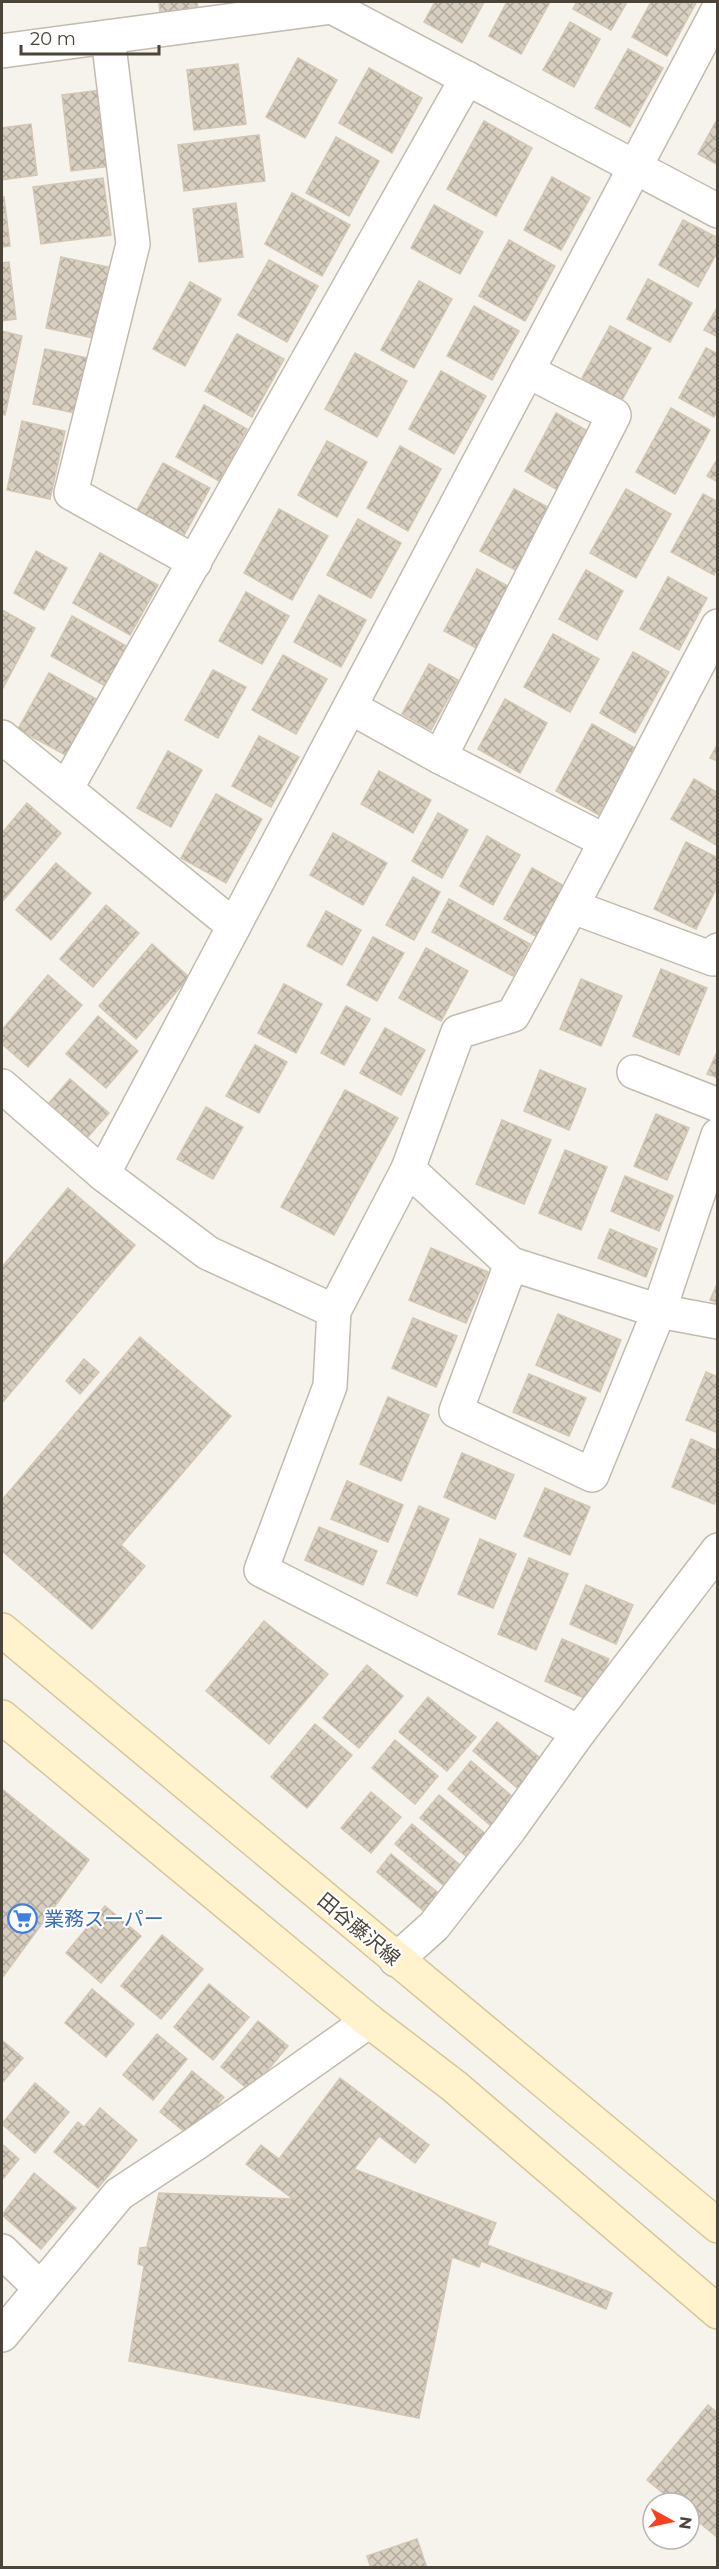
<svg xmlns="http://www.w3.org/2000/svg" width="719" height="2569" viewBox="0 0 719 2569" font-family="Montserrat,'Noto Sans JP',sans-serif">
	<defs>
		<pattern id="building-cross-hatch" width="8" height="8" patternUnits="userSpaceOnUse" patternTransform="scale(1.5)"><rect width="8" height="8" fill="#d8cfc1"/><path d="M0 0l8 8M0 8l8-8" fill="none" stroke="#b1aa9e"/></pattern>
	</defs>
	<rect width="100%" height="100%" fill="#f6f3ec"/>
	<g fill="url(#building-cross-hatch)" stroke="#d3c7b4" stroke-width="1.5">
		<path d="M159,2H197L198,9L160,14Z"/>
		<path d="M435,2H484L462,43L424,22Z"/>
		<path d="M507,2H550L521,54L489,36Z"/>
		<path d="M577,2H627L611,30L573,9Z"/>
		<path d="M651,2L696,3L667,56L632,37Z"/>
		<path d="M570,22L600,39L574,87L543,70Z"/>
		<path d="M628,49L663,68L630,127L595,108Z"/>
		<path d="M298,58L337,80L305,138L266,117Z"/>
		<path d="M238,64L246,124L194,130L187,70Z"/>
		<path d="M369,68L422,98L392,153L339,123Z"/>
		<path d="M101,90L111,166L71,171L62,95Z"/>
		<path d="M718,118V165L698,154Z"/>
		<path d="M484,121L532,148L496,216L447,189Z"/>
		<path d="M31,124L37,175L2,180V128Z"/>
		<path d="M259,135L265,181L184,191L178,145Z"/>
		<path d="M336,137L379,161L349,216L306,193Z"/>
		<path d="M552,177L590,198L561,250L524,230Z"/>
		<path d="M103,178L111,235L41,244L33,187Z"/>
		<path d="M292,193L350,225L322,276L265,244Z"/>
		<path d="M2,197H4L10,246L2,247Z"/>
		<path d="M236,203L243,257L199,262L193,209Z"/>
		<path d="M434,205L483,232L460,274L411,248Z"/>
		<path d="M683,220L718,238V251L698,287L659,265Z"/>
		<path d="M509,240L555,266L525,321L479,296Z"/>
		<path d="M61,257L118,269L103,340L46,328Z"/>
		<path d="M269,260L318,286L287,342L238,315Z"/>
		<path d="M9,262L16,319L2,321V263Z"/>
		<path d="M648,279L692,303L670,342L627,319Z"/>
		<path d="M419,281L452,299L414,368L381,350Z"/>
		<path d="M190,282L221,299L185,366L153,349Z"/>
		<path d="M474,306L519,331L492,380L447,356Z"/>
		<path d="M718,306V337L704,330Z"/>
		<path d="M610,326L651,348L622,400L582,378Z"/>
		<path d="M2,331L22,336L5,415L2,414Z"/>
		<path d="M237,334L284,359L252,417L205,391Z"/>
		<path d="M706,348L718,354V409L714,417L679,398Z"/>
		<path d="M45,349L88,358L75,413L33,404Z"/>
		<path d="M355,353L407,381L377,437L325,409Z"/>
		<path d="M441,371L486,396L454,454L409,429Z"/>
		<path d="M204,405L247,429L219,481L176,457Z"/>
		<path d="M671,408L710,430L675,494L636,472Z"/>
		<path d="M556,413L593,434L561,492L525,471Z"/>
		<path d="M22,421L65,431L50,499L7,490Z"/>
		<path d="M327,441L367,462L337,517L298,495Z"/>
		<path d="M400,446L441,469L408,531L367,508Z"/>
		<path d="M718,458V482L707,476Z"/>
		<path d="M163,463L210,488L183,537L136,512Z"/>
		<path d="M514,489L555,511L521,573L480,551Z"/>
		<path d="M626,489L671,514L636,578L590,553Z"/>
		<path d="M703,494L718,502V568L714,575L671,552Z"/>
		<path d="M279,509L328,536L292,600L244,573Z"/>
		<path d="M358,519L401,543L371,598L327,575Z"/>
		<path d="M36,551L67,568L44,610L14,593Z"/>
		<path d="M100,553L158,585L130,635L73,603Z"/>
		<path d="M477,569L515,590L482,651L444,631Z"/>
		<path d="M586,570L623,591L597,640L559,619Z"/>
		<path d="M668,577L707,598L679,650L640,629Z"/>
		<path d="M246,592L289,616L262,664L219,641Z"/>
		<path d="M319,595L366,620L341,667L294,642Z"/>
		<path d="M2,610L35,628L2,690Z"/>
		<path d="M72,616L130,648L109,688L51,656Z"/>
		<path d="M553,634L599,659L570,712L524,687Z"/>
		<path d="M633,652L669,672L635,733L600,713Z"/>
		<path d="M283,655L327,679L296,734L252,710Z"/>
		<path d="M429,664L458,680L431,730L402,714Z"/>
		<path d="M213,670L246,687L218,738L185,720Z"/>
		<path d="M49,673L100,701L69,757L18,729Z"/>
		<path d="M505,699L547,723L520,773L478,749Z"/>
		<path d="M592,724L635,748L599,815L556,791Z"/>
		<path d="M259,736L299,757L271,807L232,786Z"/>
		<path d="M718,743V761L710,758Z"/>
		<path d="M168,751L202,770L171,827L137,808Z"/>
		<path d="M379,771L431,800L413,833L361,804Z"/>
		<path d="M694,779L718,793V846L671,819Z"/>
		<path d="M216,794L262,819L226,883L181,858Z"/>
		<path d="M27,803L61,833L2,902V833Z"/>
		<path d="M438,813L468,830L442,878L412,861Z"/>
		<path d="M333,833L387,863L363,905L310,875Z"/>
		<path d="M487,836L520,855L493,905L460,886Z"/>
		<path d="M686,842L718,858V885L696,929L654,909Z"/>
		<path d="M56,863L91,893L51,940L16,910Z"/>
		<path d="M532,868L566,887L539,938L504,919Z"/>
		<path d="M413,877L440,892L414,940L386,925Z"/>
		<path d="M449,899L530,944L513,976L432,932Z"/>
		<path d="M106,905L139,933L93,987L60,959Z"/>
		<path d="M326,911L361,930L342,965L307,946Z"/>
		<path d="M373,937L404,953L377,1001L347,985Z"/>
		<path d="M152,944L189,977L136,1039L99,1006Z"/>
		<path d="M426,948L468,971L441,1021L399,998Z"/>
		<path d="M661,969L707,988L679,1055L633,1036Z"/>
		<path d="M48,975L82,1005L28,1067L2,1044V1030Z"/>
		<path d="M581,979L622,996L601,1046L560,1029Z"/>
		<path d="M284,984L322,1004L296,1053L258,1033Z"/>
		<path d="M346,1006L370,1019L344,1065L321,1053Z"/>
		<path d="M98,1016L138,1051L106,1088L66,1054Z"/>
		<path d="M385,1028L425,1050L401,1095L360,1073Z"/>
		<path d="M255,1045L287,1062L259,1113L226,1096Z"/>
		<path d="M718,1050V1078L707,1074Z"/>
		<path d="M540,1070L586,1089L569,1130L524,1111Z"/>
		<path d="M70,1079L109,1113L87,1138L48,1104Z"/>
		<path d="M345,1090L398,1118L334,1235L281,1207Z"/>
		<path d="M206,1107L243,1127L213,1179L177,1159Z"/>
		<path d="M656,1114L689,1128L667,1180L634,1166Z"/>
		<path d="M502,1120L551,1140L524,1204L476,1184Z"/>
		<path d="M565,1150L607,1167L581,1230L539,1213Z"/>
		<path d="M625,1176L673,1196L659,1231L611,1211Z"/>
		<path d="M68,1188L135,1245L2,1403V1267Z"/>
		<path d="M610,1229L657,1249L646,1277L598,1258Z"/>
		<path d="M431,1248L488,1272L466,1323L409,1300Z"/>
		<path d="M718,1282V1303L710,1300Z"/>
		<path d="M558,1314L621,1340L600,1392L536,1365Z"/>
		<path d="M413,1318L457,1336L436,1387L392,1368Z"/>
		<path d="M140,1337L231,1416L121,1545L145,1566L92,1629L2,1551V1500Z"/>
		<path d="M84,1359L99,1372L80,1394L66,1381Z"/>
		<path d="M706,1372L718,1377V1433L686,1420Z"/>
		<path d="M529,1374L586,1398L569,1436L513,1412Z"/>
		<path d="M388,1397L429,1415L401,1481L360,1464Z"/>
		<path d="M691,1439L718,1451V1495L714,1504L672,1487Z"/>
		<path d="M462,1453L514,1475L495,1519L444,1497Z"/>
		<path d="M347,1481L403,1505L388,1542L331,1519Z"/>
		<path d="M545,1488L590,1507L570,1555L524,1536Z"/>
		<path d="M419,1506L449,1519L417,1596L387,1583Z"/>
		<path d="M319,1527L377,1551L363,1585L305,1560Z"/>
		<path d="M480,1539L516,1554L493,1608L458,1594Z"/>
		<path d="M529,1558L568,1574L536,1650L498,1634Z"/>
		<path d="M586,1585L633,1605L616,1644L570,1624Z"/>
		<path d="M264,1621L328,1674L269,1744L206,1691Z"/>
		<path d="M562,1639L609,1659L591,1701L545,1681Z"/>
		<path d="M367,1665L403,1696L359,1748L323,1718Z"/>
		<path d="M428,1697L476,1737L447,1771L399,1732Z"/>
		<path d="M497,1722L545,1762L521,1791L473,1751Z"/>
		<path d="M315,1724L352,1755L307,1808L271,1777Z"/>
		<path d="M395,1740L438,1776L415,1804L372,1768Z"/>
		<path d="M471,1761L514,1798L491,1826L448,1789Z"/>
		<path d="M2,1789L89,1860L2,1978Z"/>
		<path d="M371,1792L401,1817L371,1853L341,1828Z"/>
		<path d="M439,1795L487,1835L468,1858L420,1818Z"/>
		<path d="M412,1824L460,1865L443,1885L395,1844Z"/>
		<path d="M391,1854L441,1895L426,1913L377,1872Z"/>
		<path d="M105,1906L141,1936L101,1983L66,1953Z"/>
		<path d="M162,1935L203,1969L161,2019L121,1986Z"/>
		<path d="M209,1984L249,2017L213,2060L174,2027Z"/>
		<path d="M92,1989L134,2024L106,2057L65,2023Z"/>
		<path d="M258,2021L288,2046L250,2091L221,2067Z"/>
		<path d="M157,2034L187,2059L153,2100L123,2075Z"/>
		<path d="M2,2040L23,2058L2,2083Z"/>
		<path d="M192,2071L224,2097L191,2137L160,2112Z"/>
		<path d="M340,2078L429,2145L415,2163L379,2136L354,2169L496,2223L487,2245L612,2293L606,2309L481,2261L479,2267L452,2257L419,2418L129,2361L144,2266L138,2264L140,2248L147,2247L159,2193L293,2199L246,2164L261,2145L279,2159Z"/>
		<path d="M35,2083L69,2112L35,2153L2,2124Z"/>
		<path d="M100,2108L137,2140L98,2188L54,2152L78,2122L84,2127Z"/>
		<path d="M2,2144L19,2159L2,2180Z"/>
		<path d="M34,2173L76,2208L41,2249L2,2215Z"/>
		<path d="M708,2405L718,2413V2538L689,2514V2503H675L647,2480Z"/>
		<path d="M417,2539L427,2568H371L367,2556Z"/>
	</g>
	<g fill="none" stroke-linecap="round" stroke-linejoin="round">
		<defs>
			<g id="street">
				<path d="M108,37L133,244L71,493L195,562"/>
				<path d="M2,51L332,7L718,211"/>
				<path d="M350,707L440,757L605,841"/>
				<path d="M2,737L234,926"/>
				<path d="M440,757L614,415L527,371"/>
				<path d="M66,789L467,78"/>
				<path d="M573,907L713,959L718,950"/>
				<path d="M634,1072L718,1105"/>
				<path d="M2,1086L103,1174L208,1253L334,1311"/>
				<path d="M408,1169L511,1264L659,1311L718,1322"/>
				<path d="M103,1174L718,10"/>
				<path d="M511,1264L456,1411L592,1475L659,1311L718,1135"/>
				<path d="M579,1732L718,1550"/>
				<path d="M396,1960L434,1926L509,1830L579,1732L261,1570L330,1386L334,1311L408,1169L458,1032L513,1015C584,887 649,756 718,626"/>
				<path d="M2,2251L40,2288"/>
				<path d="M2,2335L119,2194L195,2144L369,2021"/>
			</g>
			<g id="secondary">
				<path d="M2,1630L718,2226"/>
				<path d="M2,1717L369,2021L454,2086L718,2312"/>
			</g>
		</defs>
		<use href="#street" stroke="#c2bbae" stroke-width="36"/>
		<use href="#secondary" stroke="#d6c79b" stroke-width="36"/>
		<use href="#street" stroke="#fff" stroke-width="33"/>
		<use href="#secondary" stroke="#fff3cd" stroke-width="33"/>
	</g>
	<defs>
		<symbol id="supermarket-ring" viewBox="-11 -11 22 22"><circle r="9.5" fill="#fff" stroke="#3f7fe0" stroke-width="1.5"/><path d="M-6-5.5h2.5l.6 2H6L4.5 2H-2.5L-4.4-4H-6ZM-1.5 3.2a1.3 1.3 0 1 0 .1 0ZM3 3.2a1.3 1.3 0 1 0 .1 0Z" fill="#3f7fe0"/></symbol>
	</defs>
	<g fill-rule="evenodd">
		<use href="#supermarket-ring" x="6" y="1902" width="33" height="33"/>
	</g>
	<g text-anchor="middle" dominant-baseline="central" stroke-width="4.5" stroke-linejoin="round" paint-order="stroke">
		<g font-size="20" fill="#366cbe" stroke="#fff" text-anchor="start">
			<text x="44" y="1919">業務スーパー</text>
		</g>
		<g font-size="20" fill="#4b4439" stroke="#fff">
			<text transform="translate(359 1929) rotate(40)">田谷藤沢線</text>
		</g>
	</g>
	<rect width="719" height="2569" fill="none" stroke="#4b4439" stroke-width="6"/>
	<g transform="translate(671 2521) rotate(98)"><circle r="28" fill="#ffffff" stroke="#b7b4b0" stroke-width="1.5"/>
	<path d="M0-4.5L10 22L0 15L-10 22Z" fill="#fc3f1d"/>
	<text y="-9" font-size="16" font-weight="bold" text-anchor="middle" fill="#4b4439">N</text>
	</g>
	<path d="M21 45v9h138v-9" fill="none" stroke="#4b4439" stroke-width="3"/>
	<text x="30" y="45" font-size="18" fill="#4b4439" stroke="#ffffff" stroke-width="4.5" paint-order="stroke">20 m</text>
</svg>
